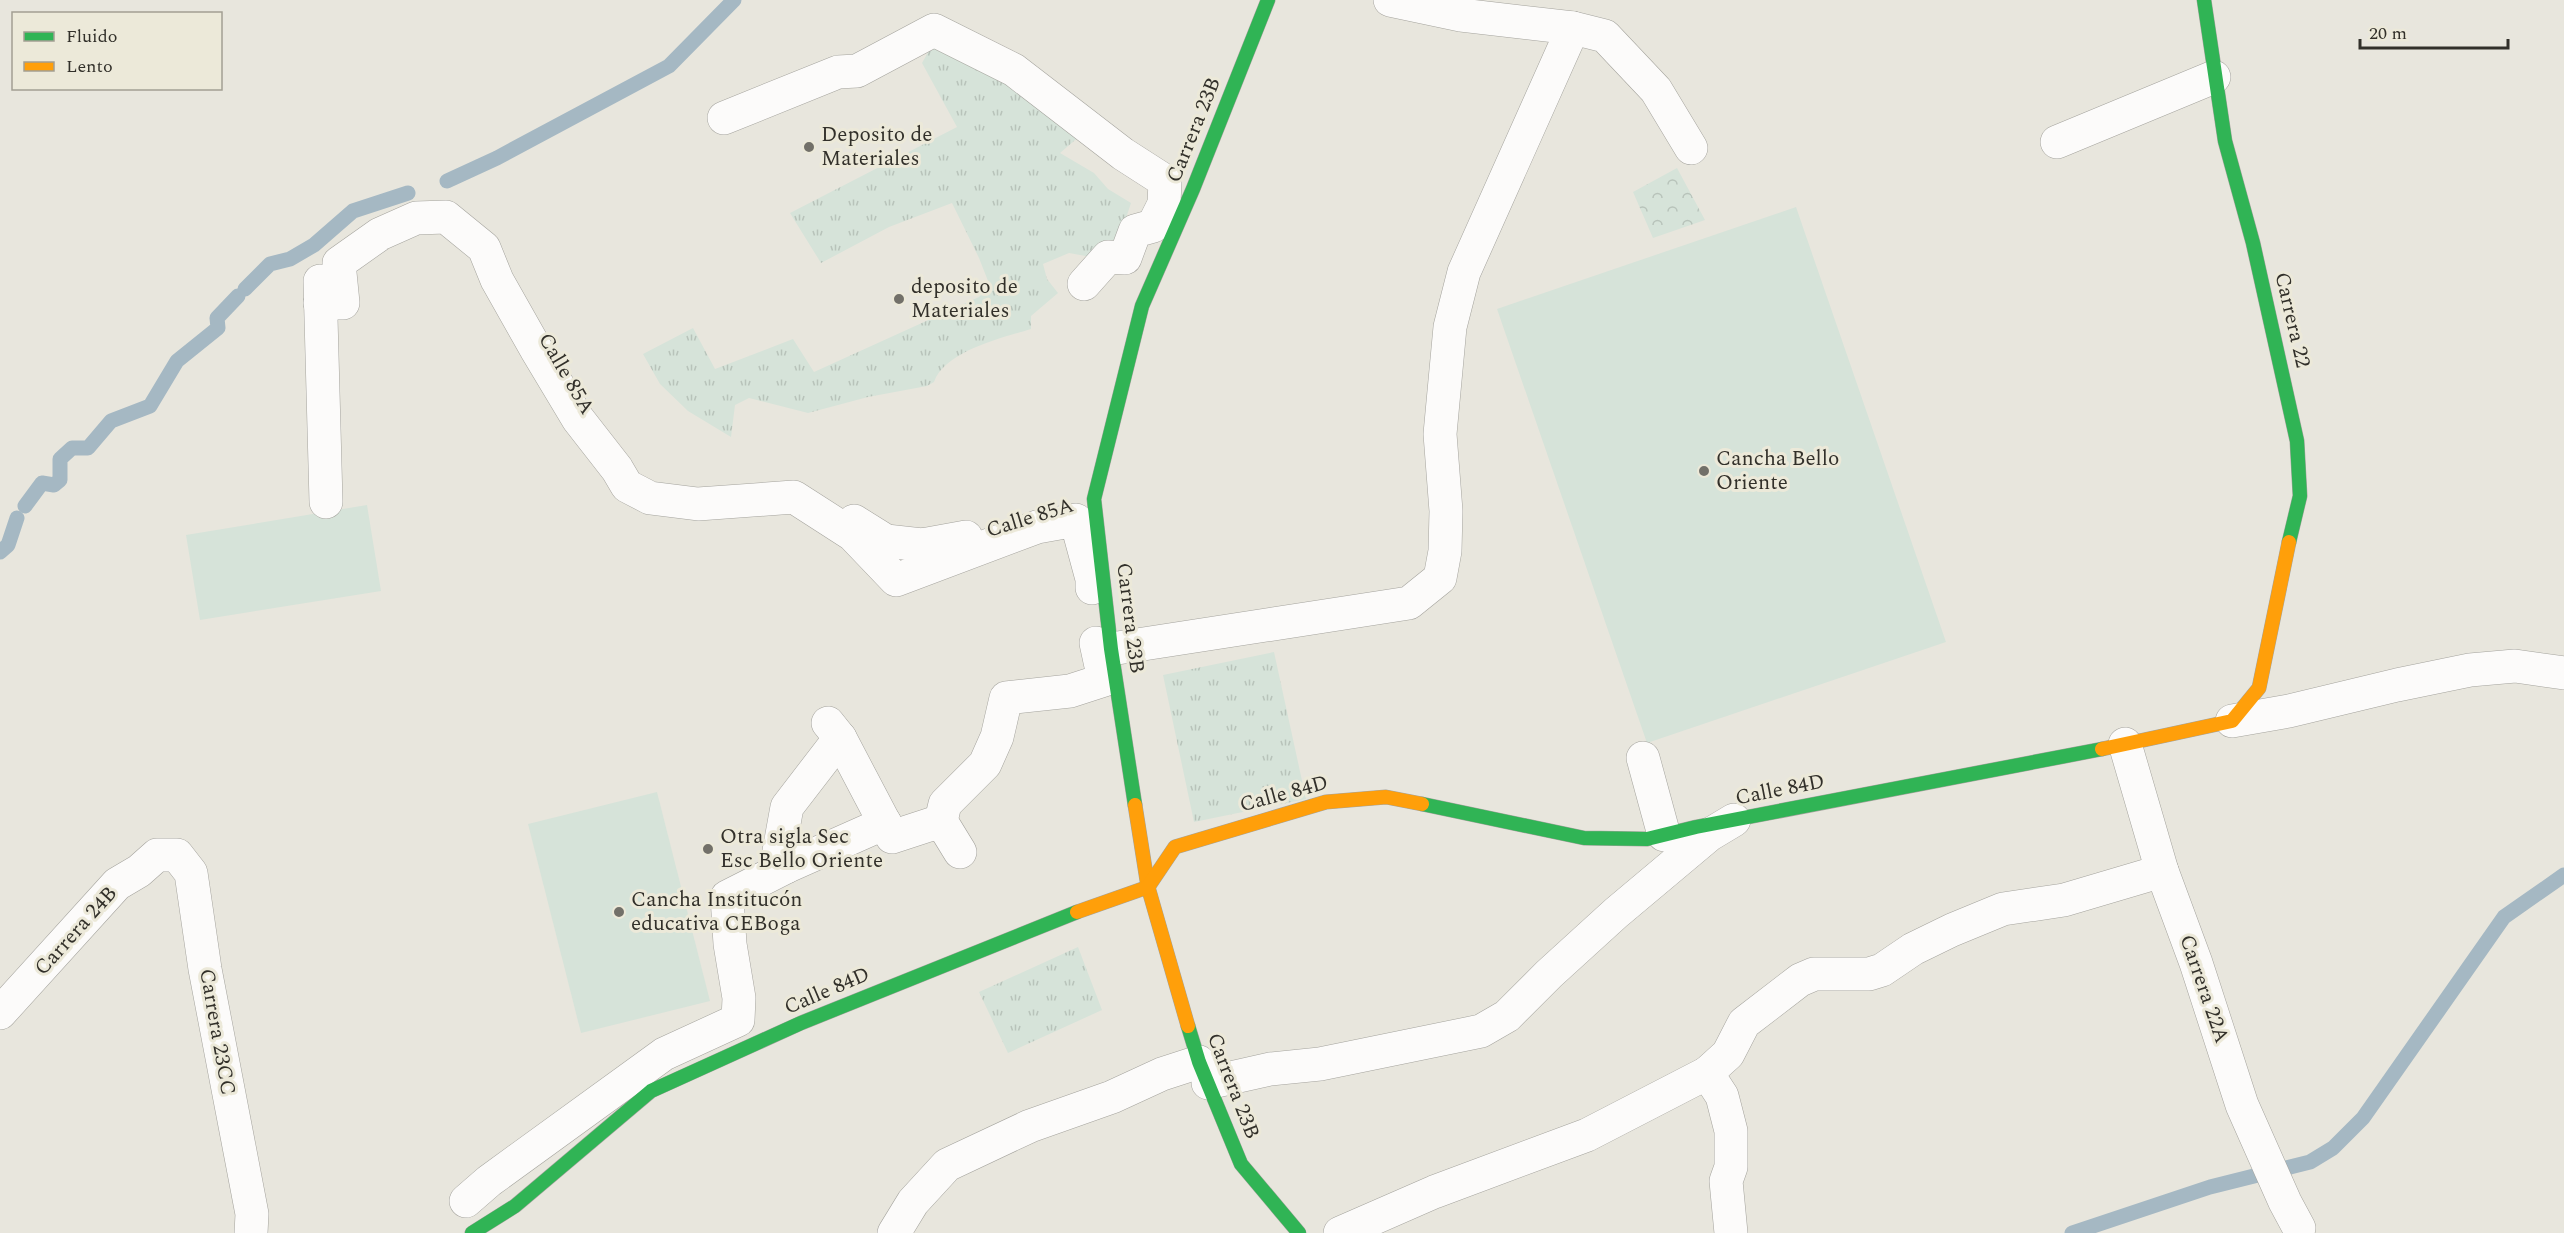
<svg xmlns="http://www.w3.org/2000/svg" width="2564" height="1233" viewBox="0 0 2564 1233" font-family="Spectral,serif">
	<defs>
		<pattern id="grass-tufts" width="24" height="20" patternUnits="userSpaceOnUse" patternTransform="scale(1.5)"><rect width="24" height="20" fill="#d6e3d9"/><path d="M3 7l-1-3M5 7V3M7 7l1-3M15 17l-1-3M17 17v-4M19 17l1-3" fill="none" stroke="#b8c3ba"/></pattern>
		<pattern id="park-crowns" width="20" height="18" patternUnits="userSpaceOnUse" patternTransform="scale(1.5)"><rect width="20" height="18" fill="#d6e3d9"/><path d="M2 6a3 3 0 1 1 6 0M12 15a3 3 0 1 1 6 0" fill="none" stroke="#b8c3ba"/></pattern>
	</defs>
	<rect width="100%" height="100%" fill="#e8e6dd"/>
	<g fill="url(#grass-tufts)">
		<path d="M935,40L990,69L1082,134L1060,153L1094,173L1108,189L1131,203L1119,239L1091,257L1069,253L1043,264L1047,279L1058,293L1031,316V329C1002,338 945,351 934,382L927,386L868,397L808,413L749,398L735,405L731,437L688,411L660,384L643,354L693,328L715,369L793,339L814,372L979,297L990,286L979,258L952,203L889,227L821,263L790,213L957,127L922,63Z"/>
		<path d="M1274,652L1306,799L1194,822L1163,675Z"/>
		<path d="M1078,947L1102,1010L1008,1053L979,992Z"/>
	</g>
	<path fill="url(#park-crowns)" d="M1677,168L1705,220L1653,238L1633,192Z"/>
	<g fill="#d6e3d9">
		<path d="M1796,207L1946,642L1647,743L1497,309Z"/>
		<path d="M367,505L381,591L200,620L186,535Z"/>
		<path d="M657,792L710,1001L581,1033L528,824Z"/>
	</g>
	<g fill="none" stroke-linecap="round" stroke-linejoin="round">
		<g stroke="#a5b8c3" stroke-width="15">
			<path d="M447,181L497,158L669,66L734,0"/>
			<path d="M245,289L270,264L290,259L314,245L353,211L408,193"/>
			<path d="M25,506L42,483L54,485L60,480V459L72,448H88L111,421L150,406L177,361L218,328L217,318L238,296"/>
			<path d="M0,552L8,545L17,518"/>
			<path d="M2072,1233L2210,1187L2310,1162L2333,1148L2363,1118L2504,917L2564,875"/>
		</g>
		<defs>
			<g id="street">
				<path d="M1390,0L1461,15L1573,28L1605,36L1656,90L1691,148"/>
				<path d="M724,118L838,72L857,71L934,30L1014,70L1123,154L1165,181L1164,204L1153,226L1135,231L1125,258L1108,257L1084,284"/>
				<path d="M2057,142L2214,77"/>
				<path d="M320,281L326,502"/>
				<path d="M320,303H343L339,263L380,234L416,218L446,217L484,248L497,280L536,349L578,419L617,469L627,486L650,498L698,504L794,497L853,535L896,580L1037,527L1076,520L1092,579V588"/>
				<path d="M854,521L886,541L922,545L966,537"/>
				<path d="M1111,649L1409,603L1440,578L1445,551L1446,511L1440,434L1450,327L1464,272L1573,28"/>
				<path d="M2232,721L2289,711L2397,685L2470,670L2515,666L2564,673"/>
				<path d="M828,723L840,738L892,837L941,821L960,852"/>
				<path d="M840,738L787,807L779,851L786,867L885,823"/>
				<path d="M2125,744L2162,871L2196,963L2242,1105L2285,1202L2299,1228"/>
				<path d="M1643,758L1664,835"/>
				<path d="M941,821L945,804L985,764L997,737L1006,698L1070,691L1104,680L1096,643"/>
				<path d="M0,1013L117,884L139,871L157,855H177L191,873L205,969L252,1214L251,1233"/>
				<path d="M1707,1073L1728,1054L1744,1023L1800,980L1814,974H1869L1882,970L1913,949L1952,930L2003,909L2064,900L2162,871"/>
				<path d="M1208,1083L1270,1069L1320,1064L1481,1031L1507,1016L1549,974L1616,913L1709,835L1734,820"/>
				<path d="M466,1201L489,1181L664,1054L738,1020L739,998L730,944L727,897L786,867"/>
				<path d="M894,1233L913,1202L947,1165L1030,1126L1112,1097L1162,1074L1199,1062"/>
				<path d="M1340,1233L1434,1192L1587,1135L1707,1073L1722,1096L1731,1131V1167L1726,1181L1731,1233"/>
			</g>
			<g id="fast">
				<path d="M2204,0L2225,141L2253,243L2297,441L2300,496L2289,542"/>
				<path d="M1422,804L1584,838L1647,839L1696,827L2102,749"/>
				<path d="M1135,805L1111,649L1094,499L1142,306L1193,189L1268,0"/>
				<path d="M1188,1026L1199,1062L1241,1164L1299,1233"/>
				<path d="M472,1233L515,1206L651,1091L801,1023L1077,912"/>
			</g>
			<g id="slow">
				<path d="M2102,749L2232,721L2259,688L2289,542"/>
				<path d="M1135,805L1148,887L1188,1026"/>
				<path d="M1077,912L1148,887L1175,847L1326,802L1386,797L1422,804"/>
			</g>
		</defs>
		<use href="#street" stroke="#a4a39d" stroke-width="34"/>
		<use href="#fast" stroke="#a4a39d" stroke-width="15"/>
		<use href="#slow" stroke="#a4a39d" stroke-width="15"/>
		<use href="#street" stroke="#fcfbfa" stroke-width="33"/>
		<use href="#fast" stroke="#30b455" stroke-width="14"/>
		<use href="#slow" stroke="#ff9f0a" stroke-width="14"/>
	</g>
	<g fill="#727069" stroke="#ece9d9" stroke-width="2">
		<circle cx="809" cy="147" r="6"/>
		<circle cx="899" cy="299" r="6"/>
		<circle cx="1704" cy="471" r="6"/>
		<circle cx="708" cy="849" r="6"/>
		<circle cx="619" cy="912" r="6"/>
	</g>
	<g text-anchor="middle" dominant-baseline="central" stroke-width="6" stroke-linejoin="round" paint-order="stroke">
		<g font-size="21" fill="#32302a" stroke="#ece9d9">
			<text transform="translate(1194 130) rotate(-68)">Carrera 23B</text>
			<text transform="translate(2292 320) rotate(77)">Carrera 22</text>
			<text transform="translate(566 374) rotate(60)">Calle 85A</text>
			<text transform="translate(1030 518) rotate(-17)">Calle 85A</text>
			<text transform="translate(1130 618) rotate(83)">Carrera 23B</text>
			<text transform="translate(1780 790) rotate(-11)">Calle 84D</text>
			<text transform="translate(1284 794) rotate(-15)">Calle 84D</text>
			<text transform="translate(76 931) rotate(-48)">Carrera 24B</text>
			<text transform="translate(2204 989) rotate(71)">Carrera 22A</text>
			<text transform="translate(827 991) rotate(-23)">Calle 84D</text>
			<text transform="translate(217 1032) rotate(80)">Carrera 23CC</text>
			<text transform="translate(1233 1086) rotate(69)">Carrera 23B</text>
		</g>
		<g font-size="21" fill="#32302a" stroke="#ece9d9" text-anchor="start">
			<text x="821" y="135">Deposito de<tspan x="821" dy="24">Materiales</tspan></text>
			<text x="911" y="287">deposito de<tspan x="911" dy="24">Materiales</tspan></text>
			<text x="1716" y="459">Cancha Bello<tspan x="1716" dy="24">Oriente</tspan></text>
			<text x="720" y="837">Otra sigla Sec<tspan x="720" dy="24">Esc Bello Oriente</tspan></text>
			<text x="631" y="900">Cancha Institucón<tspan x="631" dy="24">educativa CEBoga</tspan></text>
		</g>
	</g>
	<rect x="12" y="12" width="210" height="78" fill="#ece9d9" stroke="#a29f93" stroke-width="1.5"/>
	<rect x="24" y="32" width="30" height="9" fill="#30b455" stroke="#a29f93" stroke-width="1.5"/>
	<text x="66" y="42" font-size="18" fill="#32302a">Fluido</text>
	<rect x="24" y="62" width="30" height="9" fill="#ff9f0a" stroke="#a29f93" stroke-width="1.5"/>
	<text x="66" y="72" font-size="18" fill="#32302a">Lento</text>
	<path d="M2360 39v9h148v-9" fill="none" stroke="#32302a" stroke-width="3"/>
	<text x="2369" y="39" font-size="18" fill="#32302a" stroke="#ece9d9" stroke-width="4.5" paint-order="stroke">20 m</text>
</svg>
